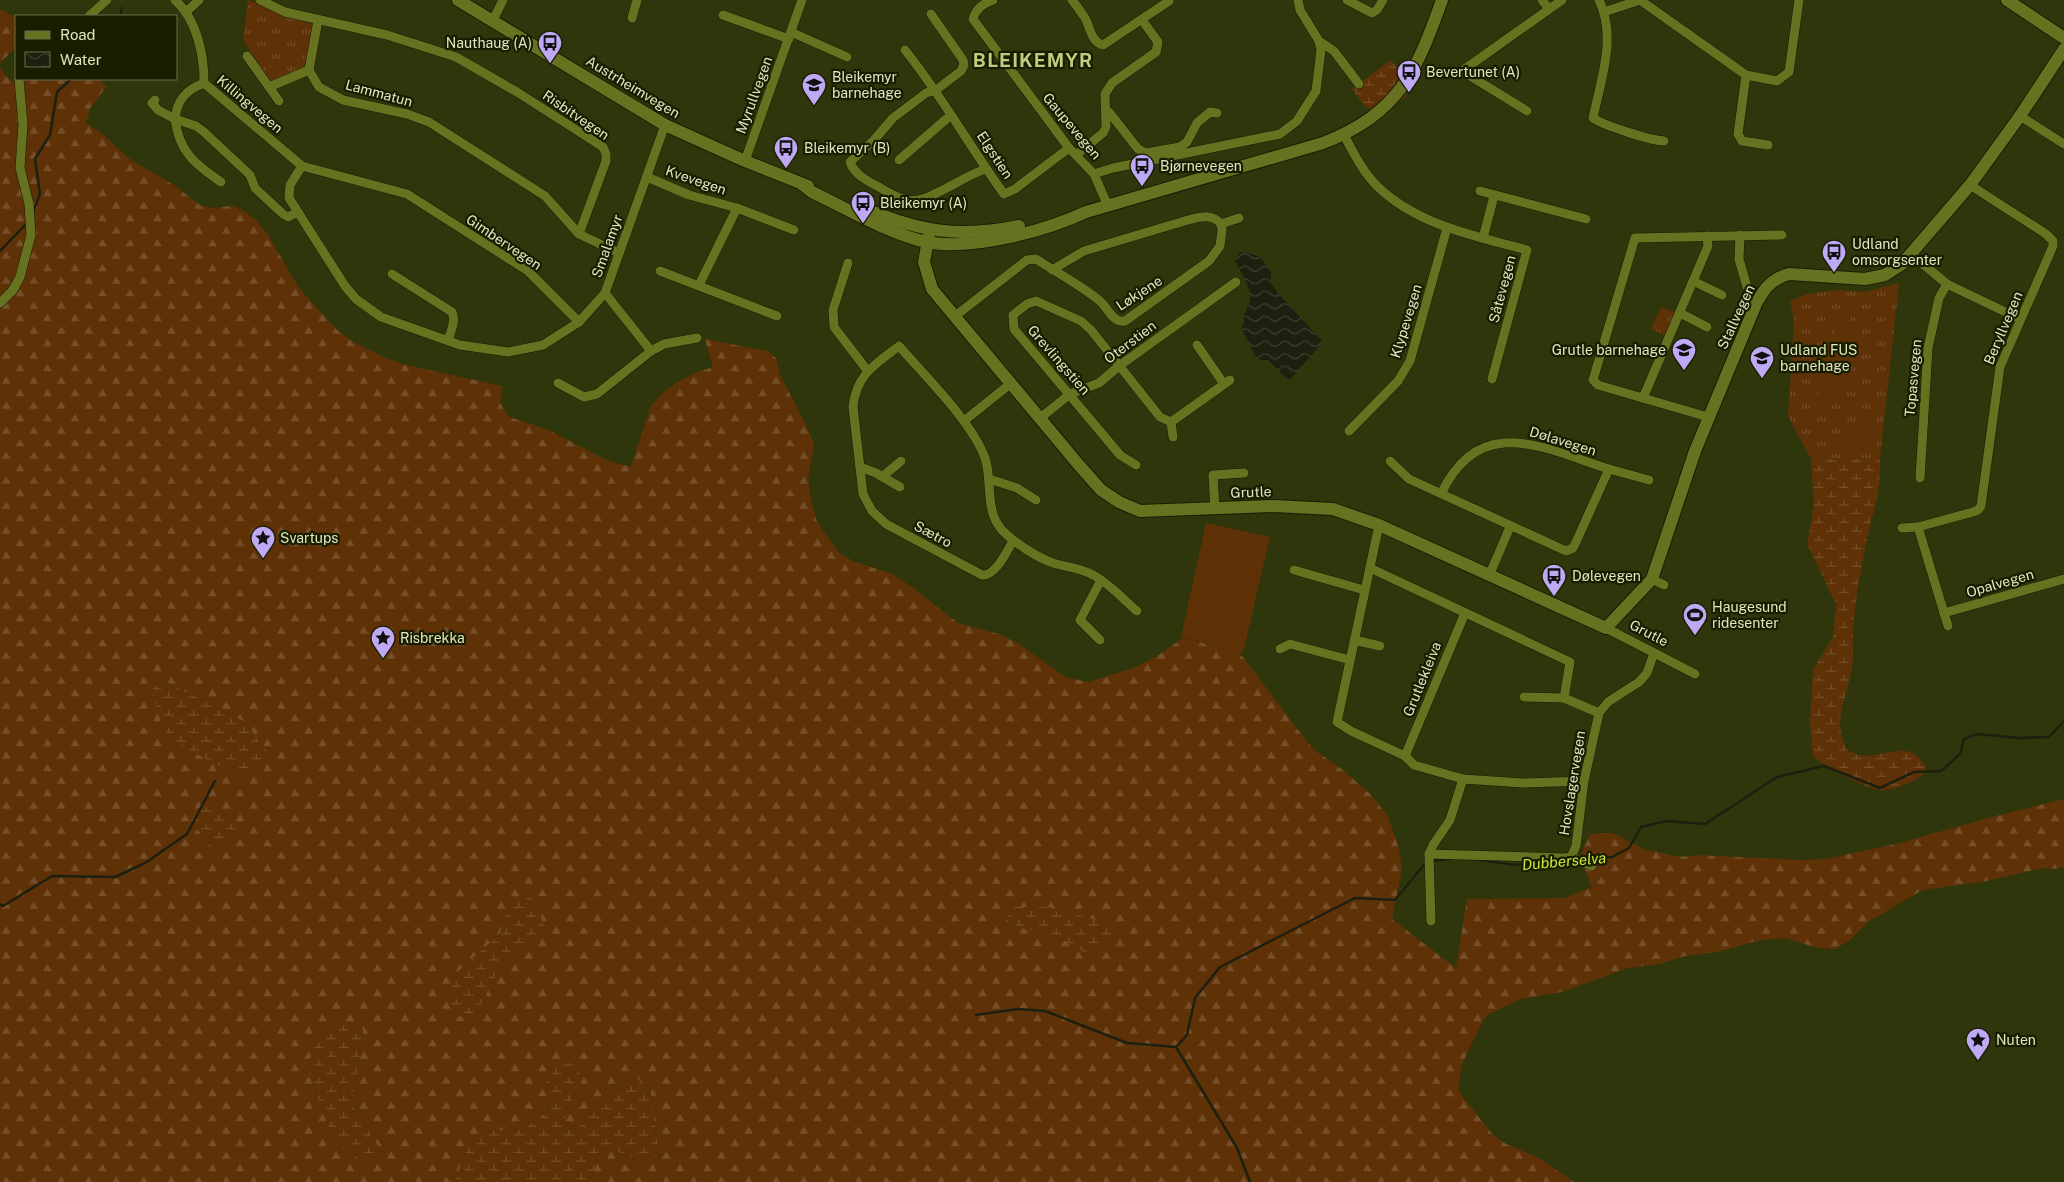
<svg xmlns="http://www.w3.org/2000/svg" width="2064" height="1182" viewBox="0 0 2064 1182" font-family="'Public Sans',sans-serif">
	<defs>
		<pattern id="grass-tufts" width="24" height="20" patternUnits="userSpaceOnUse" patternTransform="scale(1.25)"><rect width="24" height="20" fill="#5e3107"/><path d="M3 7l-1-3M5 7V3M7 7l1-3M15 17l-1-3M17 17v-4M19 17l1-3" fill="none" stroke="#754f29"/></pattern>
		<pattern id="forest-firs" width="22" height="20" patternUnits="userSpaceOnUse" patternTransform="scale(1.25)"><rect width="22" height="20" fill="#5e3107"/><path d="M5 1l3.5 6h-7zM16 11l3.5 6h-7z" fill="#754f29"/></pattern>
		<pattern id="wetland-marsh" width="20" height="14" patternUnits="userSpaceOnUse" patternTransform="scale(1.25)"><rect width="20" height="14" fill="#5e3107"/><path d="M1 5h8M5 5V1M11 12h8M15 12V8" fill="none" stroke="#754f29"/></pattern>
		<pattern id="water-waves" width="16" height="10" patternUnits="userSpaceOnUse" patternTransform="scale(1.25)"><rect width="16" height="10" fill="#1d200f"/><path d="M0 5q4-4 8 0t8 0" fill="none" stroke="#3d4030"/></pattern>
	</defs>
	<rect width="100%" height="100%" fill="#30360b"/>
	<g fill="url(#grass-tufts)">
		<path d="M248,0L313,25L304,68L269,84L243,39Z"/>
		<path d="M1899,283L1880,458L1811,459L1788,416L1794,321L1790,301L1807,294L1838,290L1865,292Z"/>
		<path d="M1661,307L1677,313L1667,336L1651,329Z"/>
	</g>
	<g fill="url(#forest-firs)" fill-rule="evenodd">
		<path d="M0,9L16,17V47L0,63Z"/>
		<path d="M0,68L5,75L16,84L23,79H100L106,87L91,107L86,123L101,133L131,160L174,185L200,205L212,208L231,206L239,208L255,219L268,235L299,288L337,330L352,341L386,358L406,365L502,386L500,403L509,417L546,429L607,460L631,467L651,406L664,392L678,382L695,373L713,367L705,339L767,351L776,358L780,375L806,425L814,444L808,478L811,501L817,522L838,552L853,561L892,574L912,587L958,623L1002,635L1019,644L1065,677L1088,682L1134,668L1154,658L1183,638L1239,652L1308,743L1317,752L1343,770L1370,794L1388,816L1399,849L1402,869L1392,919L1456,968L1467,899L1564,898L1592,887L1580,857L1590,834L1613,833L1644,849L1679,857L1697,855L1801,860L1825,859L1900,843L1988,818L2064,799V867L2054,869L2043,868L1982,882L1929,889L1919,892L1868,922L1850,940L1835,949L1817,948L1786,938L1761,940L1717,952L1685,956L1660,964L1628,968L1562,992L1521,999L1491,1013L1484,1019L1462,1064L1458,1088L1462,1096L1493,1135L1506,1144L1541,1159L1574,1182H592L598,1153L610,1148L647,1165L659,1156L650,1088L633,1076L595,1105L580,1127L564,1131L566,1113L583,1078L546,1082L549,1111L523,1129L484,1131L468,1146L455,1182H0ZM164,681L245,722L266,750ZM1012,907L1091,955L1054,935L1021,928L1006,919ZM546,931L510,951L504,959L456,973L499,935ZM363,1030L352,1104L384,1156L334,1141L309,1074Z"/>
	</g>
	<g fill="url(#wetland-marsh)">
		<path d="M1391,60L1407,84L1406,97L1378,113L1365,106L1352,89Z"/>
		<path d="M1880,458C1881,483 1877,499 1871,522C1865,545 1861,570 1857,593C1855,609 1853,624 1853,639C1852,648 1854,657 1852,666C1848,697 1831,719 1847,750C1851,752 1855,754 1858,755C1882,760 1913,734 1927,771C1915,781 1899,789 1884,790C1867,791 1828,767 1813,757L1810,719L1813,670L1833,637L1836,604L1807,544L1814,506L1811,459Z"/>
		<path d="M164,681L245,722L267,751C260,761 251,772 237,771C223,770 174,743 166,732C158,720 156,701 153,688Z"/>
		<path d="M217,806L233,818L236,828L228,844L214,851L191,821L198,808Z"/>
		<path d="M528,894L536,904L546,931L510,951L504,959L478,1011L461,1017L448,999L456,973L499,935L510,906Z"/>
		<path d="M1012,907H1048L1114,925L1106,948L1091,956L1054,935L1021,928L1006,919Z"/>
		<path d="M353,1021L363,1030L352,1104L384,1156L369,1162L354,1158L334,1141L309,1074L310,1053L331,1029Z"/>
		<path d="M572,1063L583,1078L566,1113L564,1131L580,1127L595,1105L634,1076L650,1088L659,1155L647,1165L610,1148L598,1153L592,1182H455L468,1146L484,1131L523,1129L549,1111L546,1082L554,1064Z"/>
	</g>
	<g fill="#5e3107">
		<path d="M1837,312L1851,314L1849,338L1834,336Z"/>
		<path d="M1822,347L1848,349L1844,400L1818,398Z"/>
		<path d="M1847,427L1877,429L1876,450L1845,447Z"/>
		<path d="M1206,523L1270,537L1243,653L1181,637Z"/>
	</g>
	<path fill="url(#water-waves)" d="M1242,252L1259,256L1271,271V283L1279,294L1323,342L1289,381L1268,360H1260L1256,357L1241,328L1244,323C1242,313 1249,308 1250,299C1251,286 1240,273 1235,261L1239,253Z"/>
	<g fill="none" stroke-linecap="round" stroke-linejoin="round">
		<g stroke="#1d200f" stroke-width="2.5">
			<path d="M120,16L122,8"/>
			<path d="M33,212L40,194L35,159L50,135L57,92L71,79"/>
			<path d="M0,251L27,223"/>
			<path d="M1474,859L1514,865L1553,862"/>
			<path d="M1586,859L1612,857L1629,848L1641,827L1667,821L1705,824L1777,777L1824,766L1880,788L1914,772L1941,771L1960,754L1964,739L1977,734L2019,738L2049,737L2064,721"/>
			<path d="M1432,861L1449,859"/>
			<path d="M0,904L3,906L52,876L115,877L145,863L187,834L215,781"/>
			<path d="M976,1015L1018,1009L1045,1011L1127,1043L1176,1047"/>
			<path d="M1176,1047L1187,1035L1195,998L1220,967L1355,898L1395,900L1427,861"/>
			<path d="M1176,1047L1237,1148L1250,1182"/>
		</g>
		<defs>
			<g id="street">
				<path d="M175,0C197,19 204,55 204,83L302,166L407,194L528,271L579,322"/>
				<path d="M260,0L285,12L387,35L456,57L517,92L603,147L606,154V161L579,234"/>
				<path d="M993,0C982,4 976,9 973,19L1069,148L1094,174L1108,206"/>
				<path d="M1072,0C1077,6 1081,12 1085,18C1090,27 1091,42 1103,45L1169,1"/>
				<path d="M1347,0L1372,13L1377,10L1383,0"/>
				<path d="M1542,0L1549,9"/>
				<path d="M1599,0C1617,37 1601,79 1593,118C1605,126 1649,140 1664,141"/>
				<path d="M1640,0L1746,75L1777,81L1789,72L1799,0"/>
				<path d="M186,12L199,0"/>
				<path d="M1604,12L1640,0"/>
				<path d="M931,14L963,60L964,65L961,71L936,90L926,93L893,118L874,140L850,162C854,174 867,181 879,187C887,192 897,198 907,200C927,205 964,175 986,169"/>
				<path d="M723,15L789,39"/>
				<path d="M89,16L107,0"/>
				<path d="M632,18L637,0"/>
				<path d="M318,20L309,70L319,87L343,100L407,114L429,122L545,196L579,234L619,253"/>
				<path d="M493,20L503,0"/>
				<path d="M791,32L847,57"/>
				<path d="M1319,41L1334,51L1359,84"/>
				<path d="M905,50C942,96 970,147 1004,194L1015,189L1069,148"/>
				<path d="M247,56L269,87L309,70"/>
				<path d="M1746,75L1738,134L1742,141L1768,145"/>
				<path d="M269,87L279,101"/>
				<path d="M155,100L152,103L158,110L175,119C177,100 186,90 204,83"/>
				<path d="M1527,111L1462,71L1562,0"/>
				<path d="M1106,112H1109L1138,149L1146,153L1180,147L1187,142L1197,123L1210,112L1217,113"/>
				<path d="M2020,116L2064,144"/>
				<path d="M1344,135C1353,152 1363,172 1377,186C1417,225 1475,236 1527,250L1492,379"/>
				<path d="M1076,155L1103,133L1106,127L1105,94L1112,83L1156,52L1158,42L1142,20"/>
				<path d="M899,160L951,115"/>
				<path d="M745,161L802,0"/>
				<path d="M302,166L290,185L289,198L345,286L356,299L381,317L460,345L508,352L543,345L579,322L605,293L665,125"/>
				<path d="M1094,174L1113,168L1280,134L1297,121L1316,91L1321,50L1319,41L1300,10L1298,0"/>
				<path d="M647,177L689,195L737,208L794,230"/>
				<path d="M221,182C195,164 179,152 175,119L196,126L204,132L250,175L255,188L283,214L288,217L298,212"/>
				<path d="M1480,191L1586,219"/>
				<path d="M1221,224L1239,218"/>
				<path d="M1740,235L1739,259L1747,287"/>
				<path d="M1483,238L1494,196"/>
				<path d="M1911,254L1947,284L2020,319"/>
				<path d="M848,263L833,310L834,327L867,370"/>
				<path d="M660,271L777,316"/>
				<path d="M392,274L452,312C456,321 451,331 448,340"/>
				<path d="M1693,281L1722,295"/>
				<path d="M699,285L737,208"/>
				<path d="M0,303L13,290L20,277L31,235L29,204L20,168L23,124L19,79"/>
				<path d="M1680,313L1707,327"/>
				<path d="M954,317L1027,260L1036,259C1054,271 1087,289 1102,303C1109,311 1114,323 1125,321L1209,261L1220,246L1222,230L1221,224C1211,213 1200,217 1188,220L1084,251L1052,270"/>
				<path d="M1197,345L1224,384"/>
				<path d="M651,351L664,344L697,338"/>
				<path d="M558,383L584,397L597,394L651,351L605,293"/>
				<path d="M1643,398L1708,246L1707,236"/>
				<path d="M1708,417L1598,385L1593,380L1635,238L1782,235"/>
				<path d="M1039,419L1070,394L1099,383L1119,366L1236,282"/>
				<path d="M964,421L1010,384"/>
				<path d="M1171,422L1173,437"/>
				<path d="M1349,431L1398,381L1410,361L1447,228"/>
				<path d="M1390,461L1409,479L1566,551L1573,548L1576,542L1609,469C1545,449 1480,411 1441,494"/>
				<path d="M1136,465L1120,455L1014,329L1013,315L1027,304L1036,301L1081,321L1091,330L1160,417L1171,422L1230,380"/>
				<path d="M860,467L876,473L900,487"/>
				<path d="M1609,469L1649,480"/>
				<path d="M882,477L901,461"/>
				<path d="M1920,478L1928,348L1939,298L1947,284"/>
				<path d="M989,479L1017,488L1036,500"/>
				<path d="M1215,509L1213,475L1244,473"/>
				<path d="M1379,525L1337,722L1351,731L1405,756L1414,765L1463,779"/>
				<path d="M1918,527L1948,626"/>
				<path d="M1902,528L1918,527L1973,512L1978,510L1981,506L2000,367L2053,246V241L2046,234L1970,185"/>
				<path d="M1013,541C1007,551 996,576 982,575L886,524L872,511L863,494L853,407C856,375 875,364 899,346C924,375 973,423 985,458C993,481 984,510 1002,530C1013,542 1038,558 1053,563C1066,567 1081,568 1093,575C1109,583 1124,600 1137,611"/>
				<path d="M1370,568L1570,662L1564,698"/>
				<path d="M1294,570L1364,590"/>
				<path d="M1489,576L1510,527"/>
				<path d="M1652,579L1664,585"/>
				<path d="M1944,613L2064,579"/>
				<path d="M1606,628L1695,674"/>
				<path d="M1100,640L1080,620L1101,580"/>
				<path d="M1354,640L1380,646"/>
				<path d="M1280,649L1290,644L1350,660"/>
				<path d="M1524,697L1564,698L1599,713"/>
				<path d="M1405,756L1465,613"/>
				<path d="M1429,854L1433,845L1450,820L1463,779L1523,783L1584,781"/>
				<path d="M1571,857L1592,866"/>
				<path d="M1431,921L1429,854L1565,858L1571,857L1576,846L1584,781L1599,713L1608,702L1639,682L1647,673L1654,653"/>
			</g>
			<g id="secondary">
				<path d="M458,0L665,125L745,161L808,186"/>
				<path d="M2007,0L2064,38"/>
				<path d="M802,184L812,192C845,208 892,235 927,242C972,251 1045,231 1086,212L1323,143C1399,113 1416,73 1442,0"/>
				<path d="M866,209C921,232 960,238 1019,226"/>
				<path d="M930,230L924,262L932,289L1078,464L1101,490L1119,502L1140,511L1274,506L1333,509L1379,525L1606,628L1652,579L1695,451L1756,304C1764,289 1771,279 1789,274L1865,279L1885,275L1902,264L1970,185L2020,116L2064,49"/>
			</g>
		</defs>
		<use href="#street" stroke="#191c04" stroke-width="10"/>
		<use href="#secondary" stroke="#191c04" stroke-width="14"/>
		<use href="#street" stroke="#677221" stroke-width="9"/>
		<use href="#secondary" stroke="#677221" stroke-width="12"/>
	</g>
	<defs>
		<symbol id="bus-pin" viewBox="-11 -11 22 30"><path d="M0 17L-7.5 6A9.5 9.5 0 1 1 7.5 6Z" fill="#bfa9f4" stroke="#181d00"/><path d="M-5-6H5V4H4V6H2V4H-2V6H-4V4H-5ZM-3.5-4V0h7V-4ZM-3.5 1.2v1.5H-2V1.2ZM2 1.2v1.5H3.5V1.2Z" fill="#111"/></symbol>
		<symbol id="school-pin" viewBox="-11 -11 22 30"><path d="M0 17L-7.5 6A9.5 9.5 0 1 1 7.5 6Z" fill="#bfa9f4" stroke="#181d00"/><path d="M0-5L7-2L0 1L-7-2ZM-4 1L0 2.5L4 1V4Q0 6-4 4Z" fill="#111"/></symbol>
		<symbol id="sight-pin" viewBox="-11 -11 22 30"><path d="M0 17L-7.5 6A9.5 9.5 0 1 1 7.5 6Z" fill="#bfa9f4" stroke="#181d00"/><path d="M0-6L1.8-2.2L6-1.7L2.9 1.2L3.7 5.4L0 3.3L-3.7 5.4L-2.9 1.2L-6-1.7L-1.8-2.2Z" fill="#111"/></symbol>
		<symbol id="stadium-pin" viewBox="-11 -11 22 30"><path d="M0 17L-7.5 6A9.5 9.5 0 1 1 7.5 6Z" fill="#bfa9f4" stroke="#181d00"/><path d="M0-5a6.5 5 0 1 0 0 10a6.5 5 0 1 0 0-10ZM-3.5-1.8h7v3.6h-7Z" fill="#111"/></symbol>
	</defs>
	<g fill-rule="evenodd">
		<use href="#bus-pin" x="536" y="29" width="28" height="38"/>
		<use href="#bus-pin" x="1395" y="58" width="28" height="38"/>
		<use href="#school-pin" x="800" y="71" width="28" height="38"/>
		<use href="#bus-pin" x="772" y="134" width="28" height="38"/>
		<use href="#bus-pin" x="1128" y="152" width="28" height="38"/>
		<use href="#bus-pin" x="849" y="189" width="28" height="38"/>
		<use href="#bus-pin" x="1820" y="238" width="28" height="38"/>
		<use href="#school-pin" x="1670" y="336" width="28" height="38"/>
		<use href="#school-pin" x="1748" y="344" width="28" height="38"/>
		<use href="#sight-pin" x="249" y="524" width="28" height="38"/>
		<use href="#bus-pin" x="1540" y="562" width="28" height="38"/>
		<use href="#stadium-pin" x="1681" y="601" width="28" height="38"/>
		<use href="#sight-pin" x="369" y="624" width="28" height="38"/>
		<use href="#sight-pin" x="1964" y="1026" width="28" height="38"/>
	</g>
	<g text-anchor="middle" dominant-baseline="central" stroke-width="4.5" stroke-linejoin="round" paint-order="stroke">
		<g font-size="14" fill="#dfe7c0" stroke="#181d00" text-anchor="start">
			<text x="532" y="43" text-anchor="end">Nauthaug (A)</text>
			<text x="1426" y="72">Bevertunet (A)</text>
			<text x="832" y="77">Bleikemyr<tspan x="832" dy="16">barnehage</tspan></text>
			<text x="804" y="148">Bleikemyr (B)</text>
			<text x="1160" y="166">Bjørnevegen</text>
			<text x="880" y="203">Bleikemyr (A)</text>
			<text x="1852" y="244">Udland<tspan x="1852" dy="16">omsorgsenter</tspan></text>
			<text x="1666" y="350" text-anchor="end">Grutle barnehage</text>
			<text x="1780" y="350">Udland FUS<tspan x="1780" dy="16">barnehage</tspan></text>
			<text x="280" y="538">Svartups</text>
			<text x="1572" y="576">Dølevegen</text>
			<text x="1712" y="607">Haugesund<tspan x="1712" dy="16">ridesenter</tspan></text>
			<text x="400" y="638">Risbrekka</text>
			<text x="1996" y="1040">Nuten</text>
		</g>
		<g font-size="14" fill="#dfe7c0" stroke="#181d00">
			<text transform="translate(633 87) rotate(31)">Austrheimvegen</text>
			<text transform="translate(379 93) rotate(15)">Lammatun</text>
			<text transform="translate(754 95) rotate(-70)">Myrullvegen</text>
			<text transform="translate(250 104) rotate(40)">Killingvegen</text>
			<text transform="translate(576 115) rotate(34)">Risbitvegen</text>
			<text transform="translate(1072 126) rotate(50)">Gaupevegen</text>
			<text transform="translate(995 155) rotate(57)">Elgstien</text>
			<text transform="translate(696 180) rotate(19)">Kvevegen</text>
			<text transform="translate(504 242) rotate(34)">Gimbervegen</text>
			<text transform="translate(607 246) rotate(-70)">Smalamyr</text>
			<text transform="translate(1502 289) rotate(-75)">Såtevegen</text>
			<text transform="translate(1139 293) rotate(-33)">Løkjene</text>
			<text transform="translate(1736 317) rotate(-65)">Stallvegen</text>
			<text transform="translate(1406 321) rotate(-73)">Klypevegen</text>
			<text transform="translate(2003 328) rotate(-67)">Beryllvegen</text>
			<text transform="translate(1130 342) rotate(-37)">Oterstien</text>
			<text transform="translate(1059 360) rotate(49)">Grevlingstien</text>
			<text transform="translate(1913 378) rotate(-85)">Topasvegen</text>
			<text transform="translate(1563 441) rotate(17)">Dølavegen</text>
			<text transform="translate(1251 492) rotate(-2)">Grutle</text>
			<text transform="translate(933 534) rotate(28)">Sætro</text>
			<text transform="translate(2000 583) rotate(-16)">Opalvegen</text>
			<text transform="translate(1649 633) rotate(27)">Grutle</text>
			<text transform="translate(1422 679) rotate(-68)">Grutlekleiva</text>
			<text transform="translate(1572 783) rotate(-81)">Hovslagervegen</text>
		</g>
		<g font-size="15" font-style="italic" fill="#cfe63f" stroke="#181d00">
			<text transform="translate(1564 861) rotate(-5)">Dubberselva</text>
		</g>
		<g font-size="19" font-weight="bold" letter-spacing="1" fill="#becd7d" stroke="#181d00">
			<text x="1033" y="60">BLEIKEMYR</text>
		</g>
	</g>
	<rect x="15" y="15" width="162" height="65" fill="#181d00" stroke="#686e4d"/>
	<rect x="25" y="31" width="25" height="8" fill="#677221" stroke="#686e4d"/>
	<text x="60" y="40" font-size="15" fill="#dfe7c0">Road</text>
	<rect x="25" y="52" width="25" height="15" fill="url(#water-waves)" stroke="#686e4d"/>
	<text x="60" y="65" font-size="15" fill="#dfe7c0">Water</text>
</svg>
